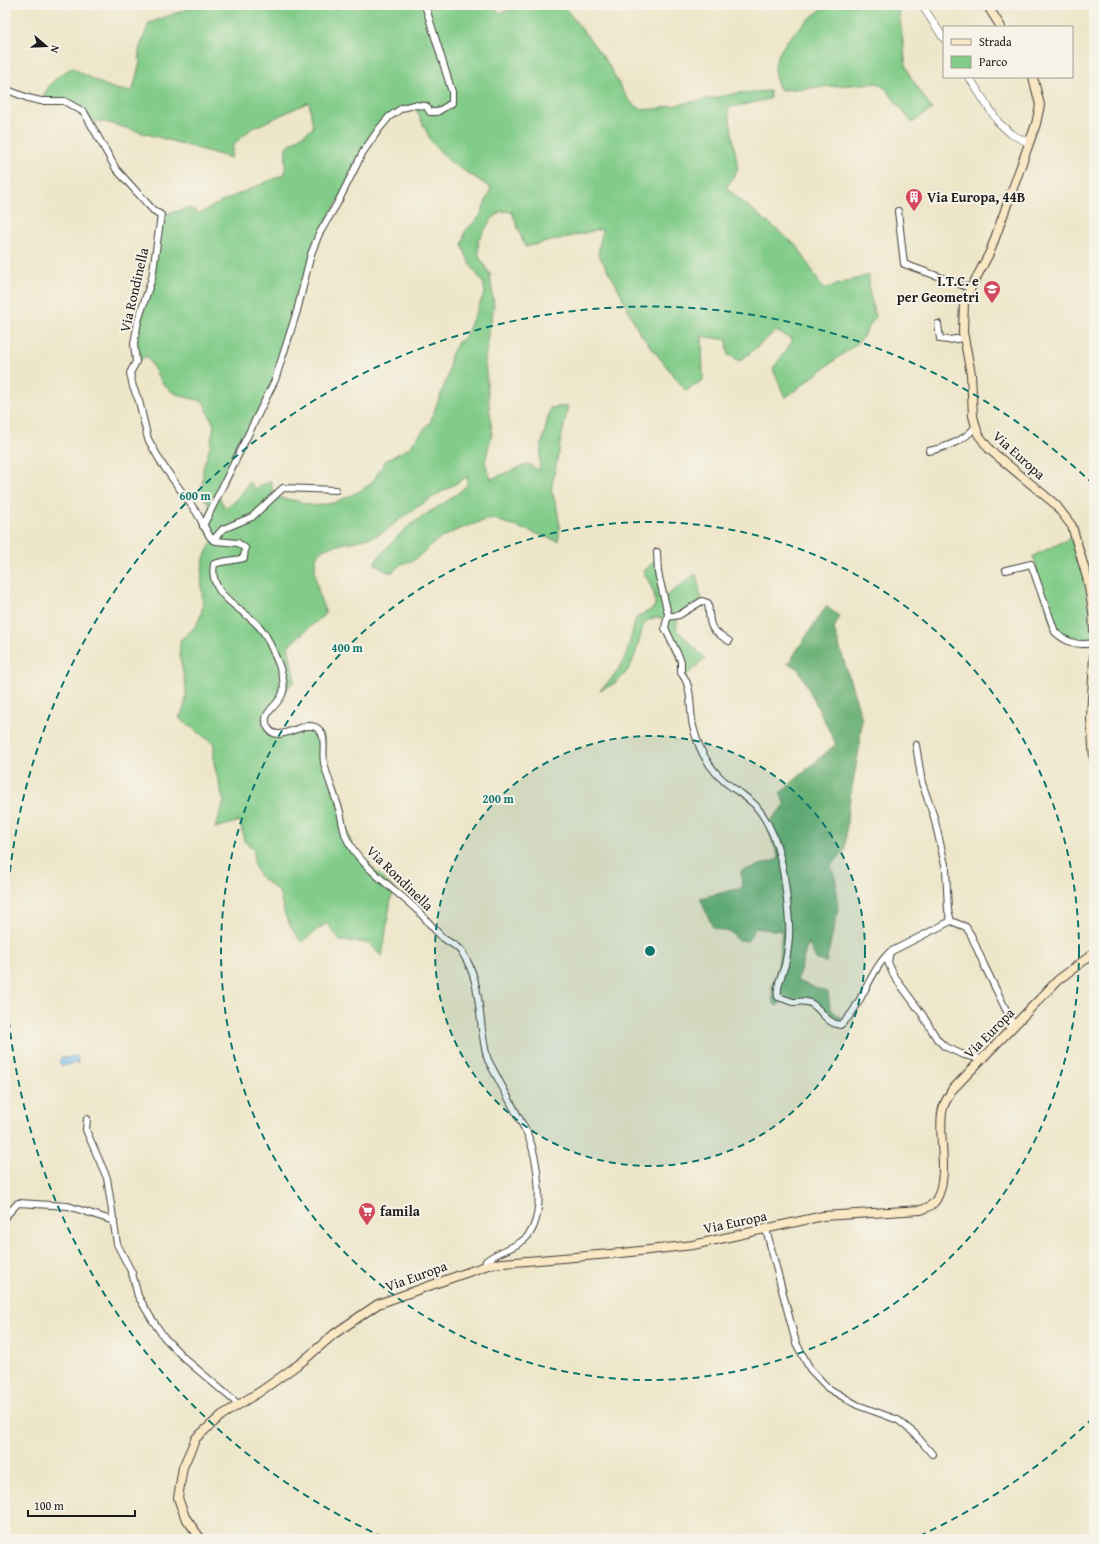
<svg xmlns="http://www.w3.org/2000/svg" width="1099" height="1544" viewBox="0 0 1099 1544" font-family="'Gentium Book Plus',serif">
	<rect width="100%" height="100%" fill="#f7f3e8"/>
	<filter id="ink" filterUnits="userSpaceOnUse"><feTurbulence type="fractalNoise" baseFrequency=".025" numOctaves="2"/><feDisplacementMap in="SourceGraphic" scale="8" xChannelSelector="R" yChannelSelector="G"/><feConvolveMatrix kernelMatrix="1 2 1 2 8 2 1 2 1" color-interpolation-filters="sRGB"/></filter>
	<filter id="wash" filterUnits="userSpaceOnUse"><feTurbulence type="fractalNoise" baseFrequency=".012" numOctaves="4" result="noise"/><feDisplacementMap in="SourceGraphic" scale="16" xChannelSelector="R" yChannelSelector="G"/><feGaussianBlur stdDeviation="0.9" result="paint"/><feColorMatrix in="noise" values="0 0 0 0 0 0 0 0 0 0 0 0 0 0 0 0 0 1.4 0 .05"/><feComposite in="paint" operator="in"/></filter>
	<g filter="url(#wash)">
		<rect width="100%" height="100%" fill="#ede6c9"/>
		<g fill="#82cc89" stroke="#4f7452" fill-rule="evenodd">
			<path d="M198,5H495L499,13L524,5H563C577,24 593,42 606,61C615,74 620,90 630,101C636,109 646,110 655,109L739,93L770,91V99L728,108L738,169L726,188L798,247L823,289L869,275V290L875,317L860,341L785,398L773,369L793,340L776,331L740,361L728,355L727,340L702,336L703,380L686,391L639,332L617,286L598,254L602,229L525,247L512,212L501,211L490,221L478,241L479,256L490,274L494,307L488,334L485,362L492,433L485,462L491,479L528,464L539,471L541,448L550,408L568,406L551,490C557,504 562,526 558,541L491,518L457,530L437,540L414,560L401,564L393,572H387L374,563C386,548 400,532 416,521C433,509 452,500 467,485L468,476C446,490 423,502 403,517C394,523 385,533 375,536C363,541 323,545 318,554C310,565 320,602 326,613L288,646L295,681C281,694 273,706 266,723L275,733L309,726L322,733L325,764L353,848L396,891L391,898L382,957L369,943L340,941L327,923L301,942L291,927L285,915L279,892L260,877L254,865V849L244,841L240,821L215,828L224,802L214,764V744L179,718C197,689 174,667 181,639C216,615 196,594 203,563C204,555 210,547 213,540L203,526L211,508L202,494L203,468L210,447L214,425L203,401C165,394 165,389 147,356L136,362L134,344L152,278L161,215L190,208L199,214L225,200L285,174L286,147L313,128L309,102L251,129L233,145L231,158L105,122L90,121C76,101 63,101 41,101C49,84 55,77 72,68C89,76 114,94 133,90L140,62L139,50L149,23ZM414,105L431,141L449,161L491,188L480,216L465,231L462,245L470,264L483,283L485,292L464,339L458,342L451,355L448,376L430,422L409,448L385,461L372,483L358,492L333,503L313,506L298,501L274,497L271,481L255,489L249,482C242,493 236,503 225,508L218,495L275,380L319,234L379,129L402,108Z"/>
			<path d="M827,5H898L906,65L910,76L932,109L912,123L886,89L877,83L781,90C758,57 803,23 827,5Z"/>
			<path d="M1075,536L1094,631V643L1083,645L1055,632L1033,570L1037,567L1033,556Z"/>
			<path d="M657,559L665,597L696,574L702,601L679,615L676,629L705,658L685,677C681,662 665,633 667,620C658,616 652,617 644,623C635,653 634,679 600,690C627,666 627,651 636,618L654,608C658,596 649,582 643,572Z"/>
		</g>
		<path fill="#69b075" stroke="#426648" d="M826,606L839,616L834,629L862,719L859,750L848,809L845,850L831,866L836,881L838,909L826,963L816,959L808,942L797,981L828,992L830,1008L845,1022L840,1025L812,1004L785,999L777,1006L773,1003L772,987L778,969L782,931L755,928L748,941L737,940L732,933L713,928L700,898L742,888L741,871L779,859L767,824L785,805L780,793L836,744L798,668L788,664Z"/>
		<path fill="#78c0f0" stroke="#4a6e86" d="M62,1056L65,1058L77,1056L78,1063L65,1065L63,1067L59,1062Z"/>
	</g>
	<g filter="url(#ink)">
		<g fill="none" stroke-linecap="round" stroke-linejoin="round">
			<defs>
				<g id="minor">
					<path d="M5,89L28,98L41,101H64L84,112L116,169L153,210L161,215L152,278L138,321L134,344L136,362L130,373L133,387L139,401L148,439L162,464L197,513L210,537L216,541L238,543L245,548L244,558C234,561 224,560 214,564C207,601 254,610 267,638C273,651 287,678 283,692C280,706 259,712 268,728C280,747 308,713 321,732C326,739 322,754 324,763C328,780 335,795 340,812C342,820 343,829 346,837C358,865 395,889 417,910C425,918 433,928 441,936C446,941 454,944 459,949C484,977 477,1027 488,1060L527,1133C538,1158 547,1217 526,1238C514,1249 498,1251 486,1261L485,1266"/>
					<path d="M898,211L904,264L970,288"/>
					<path d="M938,324L940,339L948,340L964,338"/>
					<path d="M929,451C946,447 965,441 976,426"/>
					<path d="M203,526L275,380L297,311L311,254L319,234L338,202L363,152L379,129L389,117L402,108L414,105L426,106L430,112H437L452,103V92L425,5"/>
					<path d="M213,540L223,529L252,517L283,488L336,490"/>
					<path d="M657,552L658,573L668,614L665,628L681,661V673C693,686 689,709 693,726C695,735 699,746 703,754C710,767 721,780 733,788C740,793 748,798 755,805C782,836 786,883 789,923C790,937 788,951 785,965C782,975 776,986 778,997C783,998 788,1001 793,1002C800,1002 806,1000 812,1004C823,1011 826,1023 840,1025C859,1013 869,971 890,952"/>
					<path d="M1006,570L1031,564L1055,632C1067,643 1078,646 1094,643"/>
					<path d="M668,617L679,615L702,601L708,603C711,628 707,627 729,641"/>
					<path d="M916,745L922,783L934,817L946,869L948,910L951,921"/>
					<path d="M981,1059L961,1054L944,1046L937,1039L922,1014L894,976L888,962L890,952L951,921L966,927L971,935L985,967L1014,1026"/>
					<path d="M87,1119L86,1130L107,1178L117,1244L132,1273L138,1296L151,1318L164,1337L184,1358L238,1404"/>
					<path d="M5,1217L18,1203L68,1206L114,1221"/>
					<path d="M766,1229L796,1343L810,1369L828,1388L857,1405L898,1420L914,1433L932,1454"/>
				</g>
				<g id="tertiary">
					<path d="M922,5L944,39"/>
					<path d="M969,77L998,122L1011,134L1029,143"/>
				</g>
				<g id="secondary">
					<path d="M987,5L1001,27"/>
					<path d="M1033,77L1040,105L1036,124L990,252L964,301L963,332L971,374L973,416L978,434L990,450L1055,504L1072,526L1088,581L1093,611L1094,631"/>
					<path d="M1094,655L1091,719L1094,759"/>
					<path d="M201,1539L185,1517L178,1498L183,1467L196,1438L222,1415L261,1391L303,1361L334,1334L378,1304L491,1264L622,1253L693,1245L823,1216L921,1210C927,1208 933,1205 936,1200C950,1176 938,1139 942,1113C943,1105 947,1098 952,1090L1058,980L1094,953"/>
				</g>
			</defs>
			<use href="#minor" stroke="#3b3a36" stroke-width="8"/>
			<use href="#tertiary" stroke="#3b3a36" stroke-width="8"/>
			<use href="#secondary" stroke="#3b3a36" stroke-width="10"/>
			<use href="#minor" stroke="#fff" stroke-width="6"/>
			<use href="#tertiary" stroke="#fff" stroke-width="7"/>
			<use href="#secondary" stroke="#fae7c3" stroke-width="8"/>
		</g>
	</g>
	<circle cx="650" cy="951" r="215" fill="#0f766e" fill-opacity=".12"/>
	<g fill="none" stroke="#0f766e" stroke-width="2" stroke-dasharray="7 5">
		<circle cx="650" cy="951" r="215"/>
		<circle cx="650" cy="951" r="429"/>
		<path d="M1093 1418A644 644 0 0 1 917 1537M383 1537A644 644 0 1 1 1093 484"/>
	</g>
	<defs>
		<symbol id="building-pin" viewBox="-11 -11 22 30"><path d="M0 17L-7.5 6A9.5 9.5 0 1 1 7.5 6Z" fill="#d1495b" stroke="#f7f3e8"/><path d="M-4-6H4V6H1V3H-1V6H-4ZM-2.5-4.3h1.7v1.8h-1.7ZM.8-4.3h1.7v1.8H.8ZM-2.5-1h1.7V.8h-1.7ZM.8-1h1.7V.8H.8Z" fill="#fff"/></symbol>
		<symbol id="school-pin" viewBox="-11 -11 22 30"><path d="M0 17L-7.5 6A9.5 9.5 0 1 1 7.5 6Z" fill="#d1495b" stroke="#f7f3e8"/><path d="M0-5L7-2L0 1L-7-2ZM-4 1L0 2.5L4 1V4Q0 6-4 4Z" fill="#fff"/></symbol>
		<symbol id="supermarket-pin" viewBox="-11 -11 22 30"><path d="M0 17L-7.5 6A9.5 9.5 0 1 1 7.5 6Z" fill="#d1495b" stroke="#f7f3e8"/><path d="M-6-5.5h2.5l.6 2H6L4.5 2H-2.5L-4.4-4H-6ZM-1.5 3.2a1.3 1.3 0 1 0 .1 0ZM3 3.2a1.3 1.3 0 1 0 .1 0Z" fill="#fff"/></symbol>
	</defs>
	<g fill-rule="evenodd">
		<use href="#building-pin" x="904" y="187" width="20" height="27"/>
		<use href="#school-pin" x="982" y="279" width="20" height="27"/>
		<use href="#supermarket-pin" x="357" y="1201" width="20" height="27"/>
	</g>
	<g text-anchor="middle" dominant-baseline="central" stroke-width="4" stroke-linejoin="round" paint-order="stroke">
		<g font-size="14" font-weight="bold" fill="#1c1c1c" stroke="#f7f3e8" text-anchor="start">
			<text x="927" y="197">Via Europa, 44B</text>
			<text x="979" y="281" text-anchor="end">I.T.C. e<tspan x="979" dy="16">per Geometri</tspan></text>
			<text x="380" y="1211">famila</text>
		</g>
		<g font-size="14" fill="#1c1c1c" stroke="#f7f3e8">
			<text transform="translate(134 290) rotate(-77)">Via Rondinella</text>
			<text transform="translate(1019 455) rotate(42)">Via Europa</text>
			<text transform="translate(400 878) rotate(44)">Via Rondinella</text>
			<text transform="translate(989 1033) rotate(-45)">Via Europa</text>
			<text transform="translate(735 1222) rotate(-12)">Via Europa</text>
			<text transform="translate(416 1276) rotate(-20)">Via Europa</text>
		</g>
	</g>
	<circle cx="650" cy="951" r="6" fill="#0f766e" stroke="#f7f3e8" stroke-width="2"/>
	<g font-size="12" text-anchor="middle" font-weight="bold" fill="#0f766e" stroke="#f7f3e8" stroke-width="4" stroke-linejoin="round" paint-order="stroke">
		<text x="195" y="500">600 m</text>
		<text x="347" y="652">400 m</text>
		<text x="498" y="803">200 m</text>
	</g>
	<rect width="1099" height="1544" fill="none" stroke="#f7f3e8" stroke-width="20"/>
	<rect x="943" y="26" width="130" height="52" fill="#f7f3e8" stroke="#9f9d96"/>
	<rect x="951" y="39" width="20" height="6" fill="#fae7c3" stroke="#9f9d96"/>
	<text x="979" y="46" font-size="12" fill="#1c1c1c">Strada</text>
	<rect x="951" y="56" width="20" height="12" fill="#82cc89" stroke="#9f9d96"/>
	<text x="979" y="66" font-size="12" fill="#1c1c1c">Parco</text>
	<g transform="translate(46 46) rotate(109)" stroke="#f7f3e8" stroke-width="3" paint-order="stroke">
	<path d="M0-3L7 15L0 10L-7 15Z" fill="#1c1c1c"/>
	<text y="-6" font-size="11" font-weight="bold" text-anchor="middle" fill="#1c1c1c">N</text>
	</g>
	<path d="M28 1510v6h107v-6" fill="none" stroke="#1c1c1c" stroke-width="2"/>
	<text x="34" y="1510" font-size="12" fill="#1c1c1c" stroke="#f7f3e8" stroke-width="3" paint-order="stroke">100 m</text>
</svg>
